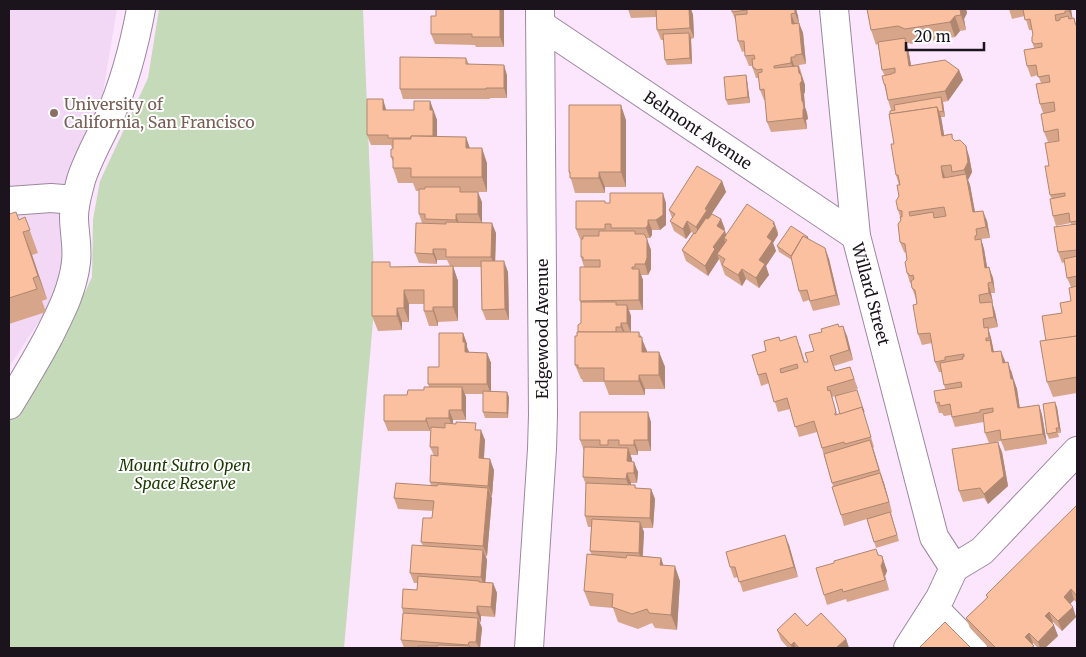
<svg xmlns="http://www.w3.org/2000/svg" width="1086" height="657" viewBox="0 0 1086 657" font-family="Merriweather,serif">
	<rect width="100%" height="100%" fill="#fce6fe"/>
	<path fill="#f3d8f6" d="M9,9H117L82,217L44,314L9,367Z"/>
	<path fill="#c5dab9" d="M159,9H363L375,299L344,648H9V420L41,375L76,312L92,277L93,219L100,181L148,78Z"/>
	<g fill="none" stroke-linecap="round" stroke-linejoin="round">
		<defs>
			<g id="minor">
				<path d="M834,9L856,236L934,537L954,568"/>
				<path d="M541,25L856,236"/>
				<path d="M9,201L51,198L75,200"/>
				<path d="M9,405C23,382 37,359 49,336C61,312 73,289 76,262C78,246 74,232 74,217C74,204 78,192 81,180C88,158 100,138 109,118C125,82 134,47 141,9"/>
				<path d="M954,568L982,551L1077,451"/>
				<path d="M934,608L973,648"/>
				<path d="M529,648L542,449L543,415L540,9"/>
				<path d="M908,648L940,598L954,568"/>
			</g>
		</defs>
		<use href="#minor" stroke="#9c889e" stroke-width="30"/>
		<use href="#minor" stroke="#fff" stroke-width="28"/>
	</g>
	<g fill="#d7a58a">
		<path d="M436,9H503L504,47H476L475,45L435,44L431,34L436,16Z"/>
		<path d="M628,9H691L693,15L694,38L691,39L692,64L667,65L665,60L664,40H661L657,30L656,17L631,18Z"/>
		<path d="M732,9H796L798,16L799,23L803,33L806,64L799,65L805,85V92L804,94L805,107L807,113L808,119L806,120L807,129L771,132L767,122L765,100H764L760,90L759,78H756L752,66H749L745,56V51L742,52L738,41L736,21L732,12Z"/>
		<path d="M867,9H966L967,13L964,19L966,30L960,31L955,37L911,44L906,42L908,48L911,66L959,70L963,80L948,101L943,102L945,117H941L944,135L952,134L953,139L969,156L972,172L968,180L970,185L975,212L987,221L990,238L981,239L984,249L987,267L993,278L995,293H991L993,303H992L995,312L998,327L988,329L991,338L994,352L1005,362L1012,372L1013,379L1017,389L1020,408L1039,405L1042,415L1047,444L1005,451L1001,441L989,443L985,433L984,422L955,427L951,415L944,416L942,413H939L936,403L945,389L942,372H939L935,362L932,343L922,345L918,334L917,304L916,299L912,288L911,283H910L907,273V260L906,253L904,252L900,242L901,220L898,210L899,185L896,175L894,144L890,114L891,110L888,100L884,84L885,76L882,70L878,44L876,45L871,30Z"/>
		<path d="M1009,9H1071L1072,19L1074,18L1077,26V393L1053,397L1047,382L1046,341L1062,313L1071,301V287L1067,278L1065,262L1062,263L1058,252L1071,225V223L1056,226L1053,216L1052,199L1050,195L1049,166L1059,141L1048,142L1044,132L1043,113L1040,104L1041,83L1038,75L1031,77L1027,66L1034,48L1032,42L1033,35L1032,30H1029L1025,16L1012,19Z"/>
		<path d="M466,58L469,64L507,75V98H490V99H403L400,89Z"/>
		<path d="M746,75L747,80L750,103L728,105L726,100Z"/>
		<path d="M430,101L437,120V136L470,148L487,163V192H462L482,202V222L496,233L495,261L508,272L509,320H486L482,310L481,267H453L458,281V321L438,322V326H429L424,311V304H409V322H402V330L378,331L372,316L391,267L450,266L447,260H437V264L419,263L415,253L422,223L419,214V191H416L413,183H398L393,168V162L391,157L393,148H392L391,145H371L367,135L386,110H414Z"/>
		<path d="M626,120V187H605V193H575L569,172Z"/>
		<path d="M722,181L726,192L710,216L721,219L726,235L774,222L778,232V235L773,243L776,251L766,266L769,275L759,288L746,279L742,286L725,275L718,256L719,259L708,276L686,261L682,250L693,233L691,232L686,239L674,231L670,221L672,218L669,210Z"/>
		<path d="M606,203H666V225L660,230H652V235L650,238H646L651,250V269L648,275H641L643,280V310H629L631,316V332L641,337L647,352H659L665,367V389H645V395H609L604,382H583L582,379H581L575,365L577,336L581,323V303L580,301L584,267L581,257L583,239H580L576,229Z"/>
		<path d="M9,214L19,220L25,217L38,253L32,255L47,299L42,301L46,312L9,324Z"/>
		<path d="M808,237L809,240L825,248L829,259L840,305L813,311L809,300L803,302L799,291L792,260L779,252L777,246Z"/>
		<path d="M839,327L847,336L853,360L834,366L836,371L850,367L858,389L832,397L837,414H840L857,390L874,447L873,448L884,483L892,512L891,513L899,541L876,548L867,519L844,526L841,515L833,486L817,432L799,437L790,409L778,412L769,383L761,386L758,375L781,341L800,346L805,362H808L814,351Z"/>
		<path d="M463,333L467,344V347L469,352L487,353L491,363V391L509,397L508,418H485L483,412V394H465L466,397V420H453V424L478,430L485,440L484,459L494,470L492,496H491L492,498L487,556H486L487,560L485,582L493,583L497,593L495,617L481,616L480,623L482,628L480,648H404L401,640L403,613L402,608L417,590V583H414L410,573L423,546L421,542L432,518L433,511L398,509L394,498L431,485L430,482L434,456L430,447L431,429H430V431H388L384,421L407,395L424,390L429,387L428,384L439,367Z"/>
		<path d="M1057,407L1061,433H1058L1059,437L1049,439L1047,434Z"/>
		<path d="M651,422V451H638V455H630L632,459L631,462L638,472L637,483H631L630,485H635L636,488L651,489L655,499L653,528H642L644,532L643,556L661,558L663,565L680,581L677,630L655,628L652,623L638,629L618,622L613,608L590,606L584,591L592,555L590,551L591,527H588L585,516L586,485L583,477L584,451L580,440Z"/>
		<path d="M1002,452L1008,486L988,504L984,498L963,502L959,491Z"/>
		<path d="M1077,505V603L1074,600L1070,604L1076,617L1062,631L1053,622L1052,623L1058,636L1045,648H1038L1033,643L1031,648H989L970,628L966,618L987,598L986,595Z"/>
		<path d="M789,545L798,577L743,592L738,577L734,578L730,567Z"/>
		<path d="M879,555L882,556L887,571L885,576L889,590L847,602L846,599L827,605L824,595Z"/>
		<path d="M807,626L846,639L849,648H788L781,640L777,630Z"/>
	</g>
	<g fill="#af8670">
		<path d="M500,9H503L504,10V47L500,37Z"/>
		<path d="M689,9H691L693,15L694,38L690,28Z"/>
		<path d="M795,9H796L798,16L799,24L795,13Z"/>
		<path d="M960,9H966L967,13L964,19L966,30L961,15Z"/>
		<path d="M1069,9H1071L1073,21L1069,11Z"/>
		<path d="M791,14L795,24H792Z"/>
		<path d="M955,16L960,31L955,37L950,22Z"/>
		<path d="M799,23L803,33L806,64L802,54Z"/>
		<path d="M689,33L691,38L692,64L690,58Z"/>
		<path d="M905,38L908,48L913,76L909,66Z"/>
		<path d="M791,57L795,68V73L791,63Z"/>
		<path d="M504,65L507,75V98L504,88Z"/>
		<path d="M798,66L805,85V92L804,94L805,107L807,113L808,119L806,120L807,129L803,118Z"/>
		<path d="M959,70L963,80L948,101L945,91Z"/>
		<path d="M746,75L747,80L750,103L748,97Z"/>
		<path d="M941,97L943,103L945,117L943,111Z"/>
		<path d="M383,99L386,109V120L383,110Z"/>
		<path d="M430,101L437,120V148L433,138L430,110Z"/>
		<path d="M621,105L626,120V187L621,172Z"/>
		<path d="M937,107L941,117L946,146L942,136Z"/>
		<path d="M466,137L471,151L466,148Z"/>
		<path d="M966,146L969,156L972,172L968,180L970,185L977,223L973,212L967,177L964,170Z"/>
		<path d="M482,148L487,163V192L482,177Z"/>
		<path d="M941,166L945,177L947,188L943,178Z"/>
		<path d="M599,172L605,187V193L599,178Z"/>
		<path d="M722,181L726,192L709,218L700,237L696,227L705,209Z"/>
		<path d="M478,192L482,202V224L478,214Z"/>
		<path d="M663,193L666,203V225L660,230L656,220Z"/>
		<path d="M983,211L987,221L990,238L986,227Z"/>
		<path d="M456,214L459,224V230L456,220Z"/>
		<path d="M721,219L725,229L721,236L717,226Z"/>
		<path d="M648,220L652,230V235L650,238L646,228Z"/>
		<path d="M687,221L691,232L686,239L683,229Z"/>
		<path d="M774,222L778,235L773,243L776,251L766,266L769,275L759,288L756,278L759,260L767,237Z"/>
		<path d="M492,223L496,233L495,268L491,257Z"/>
		<path d="M725,231L728,241L724,238L726,245L717,254L719,259L708,276L705,266L713,247Z"/>
		<path d="M23,232L32,255L47,299L38,276Z"/>
		<path d="M647,239L651,250V269L648,275L645,264Z"/>
		<path d="M981,239L984,249L989,278L985,268Z"/>
		<path d="M825,248L829,259L840,305L836,295Z"/>
		<path d="M433,249L437,260V264L433,254Z"/>
		<path d="M504,261L508,272L509,320L505,309Z"/>
		<path d="M453,266L458,281V321L453,307Z"/>
		<path d="M989,267L993,278L995,293L992,282Z"/>
		<path d="M639,269L643,280V310L639,300Z"/>
		<path d="M742,269L746,279L742,286L738,275Z"/>
		<path d="M988,283L991,293L993,303L989,293Z"/>
		<path d="M404,290L409,304V322L404,308Z"/>
		<path d="M992,302L995,312L998,327L994,317Z"/>
		<path d="M627,305L631,316V333L627,323Z"/>
		<path d="M433,307L438,322V326L433,311Z"/>
		<path d="M397,308L402,322V330L397,316Z"/>
		<path d="M621,323L625,333V337L621,327Z"/>
		<path d="M843,326L847,336L853,360L849,350Z"/>
		<path d="M988,327L991,338L996,363L992,352Z"/>
		<path d="M639,332L647,351V367L642,352Z"/>
		<path d="M463,333L467,344V347L469,352V363L465,352L463,342Z"/>
		<path d="M1001,351L1005,361L1007,373L1003,363Z"/>
		<path d="M659,352L665,367V389L659,375Z"/>
		<path d="M487,353L491,363V394L487,384Z"/>
		<path d="M1008,362L1017,389L1021,418L1018,408L1011,379Z"/>
		<path d="M639,375L645,389V395L639,381Z"/>
		<path d="M462,387L466,397V420L462,410Z"/>
		<path d="M507,392L509,397L508,418L507,413Z"/>
		<path d="M1055,402L1057,407L1061,433L1059,428Z"/>
		<path d="M1039,405L1042,415L1047,444L1043,434Z"/>
		<path d="M449,410L453,420V429L449,418Z"/>
		<path d="M648,412L651,422V451L648,440Z"/>
		<path d="M426,418L430,429V431L426,421Z"/>
		<path d="M481,430L485,440L483,469L479,458Z"/>
		<path d="M634,440L638,451V455L634,445Z"/>
		<path d="M870,440L874,451L882,480Z"/>
		<path d="M998,442L1002,452L1008,486L988,504L984,494Z"/>
		<path d="M628,448L632,459L631,472L627,461Z"/>
		<path d="M490,459L494,470L492,496L488,486Z"/>
		<path d="M634,462L638,472L637,483L634,473Z"/>
		<path d="M627,473L631,483L630,489L626,479Z"/>
		<path d="M880,473L884,483L892,512L889,502Z"/>
		<path d="M488,488L492,498L487,556L483,546Z"/>
		<path d="M651,489L655,499L653,528L650,518Z"/>
		<path d="M640,522L644,532L642,564L639,553Z"/>
		<path d="M785,535L789,545L798,577L794,567Z"/>
		<path d="M876,549L880,559L882,556L887,571L885,576L889,590Z"/>
		<path d="M483,550L487,560L485,588L481,577Z"/>
		<path d="M661,558L666,573L660,565Z"/>
		<path d="M675,566L680,581L677,630L671,615Z"/>
		<path d="M493,583L497,593L495,617L491,607Z"/>
		<path d="M1071,589L1074,600L1067,607L1064,597Z"/>
		<path d="M477,606L481,616V623L477,613Z"/>
		<path d="M1073,607L1076,617L1062,631L1058,621Z"/>
		<path d="M1049,612L1053,622L1049,626L1045,616Z"/>
		<path d="M478,618L482,628L480,648H479L476,642Z"/>
		<path d="M1054,625L1058,636L1045,648H1040L1038,642Z"/>
		<path d="M1029,633L1033,643L1028,647L1025,637Z"/>
		<path d="M846,639L849,648H836Z"/>
		<path d="M794,642L796,648H792L791,645Z"/>
	</g>
	<g fill="#fac0a0" stroke="#af8670" fill-rule="evenodd">
		<path d="M436,9H500V37H472V34H431V16H436Z"/>
		<path d="M656,9H689L690,28L657,30Z"/>
		<path d="M732,9H795V13L791,14L792,24L799,23L802,54L795,55V57H791V63L774,66V68L798,66L799,73L801,75L802,81L800,83L802,101L803,102L804,108L803,110V118L767,122L764,89L760,90L758,73L762,72V69L756,70L755,68H753L752,59H755L754,55L745,56L744,41H738L735,15L747,14V10L732,12Z"/>
		<path d="M867,9H960L961,15L955,16L950,22L905,29L898,26L871,30Z"/>
		<path d="M1023,9H1069V11H1065V13L1055,15L1056,21L1060,20V18L1068,16L1069,19L1074,18L1075,23L1077,27V221L1070,222L1069,213L1053,216L1050,199L1065,196V193L1050,195L1045,166H1049L1045,143L1059,141L1058,129L1044,132L1041,114L1055,111L1054,102L1040,104L1036,84L1050,82L1049,75L1038,77L1036,65L1027,66L1024,50L1042,47V43L1035,44L1032,42V37L1033,35L1030,19L1025,20Z"/>
		<path d="M689,33L690,58L665,60L663,34Z"/>
		<path d="M905,38L909,66L945,60L959,70L945,91L888,100L885,84H884L882,76L892,74V73H895V68L882,70L878,42Z"/>
		<path d="M400,57L466,58V64L504,65V88H486V89H400Z"/>
		<path d="M746,75L748,97L726,100L724,77Z"/>
		<path d="M941,97L943,111L939,112L937,107L890,114V111L895,110L894,105Z"/>
		<path d="M367,99H383V110H414V101H430V110H433V136H411V138H388V135H367Z"/>
		<path d="M569,105H621V172H599V178H570V172H569Z"/>
		<path d="M937,107L942,136L952,134V138L955,141L960,140L966,146L968,162L964,170L952,172L951,165L941,166L943,178L966,174L973,212L983,211L986,227L976,229L977,235L975,236V240L981,239L985,268L989,267L992,282L988,283L989,293L979,295L980,303L992,302L994,317L983,319L984,328L988,327L989,338H986V341L990,340L992,352L1001,351L1003,363L1008,362L1011,379H1013L1018,408L1039,405L1043,434L1001,440L1000,430L985,433L983,414L993,412V408L980,410V412L952,417L950,404L940,406L939,402L936,403L934,391L962,387L961,382L944,385L940,363L963,359L962,357H964V354L945,357V360L935,362L930,333L918,334L913,305L917,304L915,290L912,288L911,281L914,279L913,275L910,276L909,274L907,273L905,262L907,260L905,244L900,242L898,224L901,220L900,217H902V211L898,210L896,201L899,196L897,185H900L898,175H896L891,144H894L889,114ZM944,207L946,216L934,218L933,212L910,216L909,212Z"/>
		<path d="M411,136L466,137V148H482V177H411V168H393V157H391V149H393V139H411Z"/>
		<path d="M697,166L722,181L705,209L707,210L696,227L687,221L683,229L670,221L675,214L669,210Z"/>
		<path d="M425,187H460V192H478V214H456V220L425,219V214H419V189H425Z"/>
		<path d="M610,193H663V215L656,220H648V225L646,228H611V224H605V229H576V201H605V203H610Z"/>
		<path d="M747,204L774,222L773,224L775,225L767,237L772,241L759,260L765,264L756,278L742,269L738,275L722,265L725,259L717,254L727,240L724,238Z"/>
		<path d="M16,212L19,220L25,217L30,230L23,232L38,276L33,278L37,289L9,298V214Z"/>
		<path d="M712,214L721,219L717,226L725,231L713,247L715,249L705,266L682,250L694,233L695,234L706,218L708,219Z"/>
		<path d="M446,222L492,223L491,257H446V249H433V254L415,253L416,223L446,224Z"/>
		<path d="M1077,224V250L1058,252L1054,227Z"/>
		<path d="M791,226L808,237L807,238L803,236L791,256L777,246Z"/>
		<path d="M599,231H635V234H644L647,239V258L645,264H635V267H632V269H639V300L580,301V267H600V260H583V257H581V239H583V236H599Z"/>
		<path d="M803,236L825,248L836,295L810,301L807,290L799,291L791,257Z"/>
		<path d="M1077,256V276L1067,278L1064,259Z"/>
		<path d="M481,261H504L505,309L482,310Z"/>
		<path d="M372,262H390V267L453,266V307H433V311H424V290H404V308H397V316H372Z"/>
		<path d="M1077,286V336L1046,341L1042,316L1062,313L1060,303L1071,301L1069,288Z"/>
		<path d="M581,302H616V305H627V323H621V327H616V332H578V325L581,323Z"/>
		<path d="M838,324L839,327L843,326L849,350L830,356L835,371L850,367L854,379L827,387L828,391L830,390L836,412L835,413V415L862,407L871,437L845,444L844,442L822,448L814,421L795,427L787,398L774,402L766,373L758,375L752,355L766,351L764,341L779,337L780,341L796,336L804,362H808L805,353L814,351L809,335L822,332L821,329ZM797,364L798,368L781,373L780,369Z"/>
		<path d="M577,332H639V337H642V352H659V375H639V381H604V368H578V365H575V336H577Z"/>
		<path d="M439,333H463V342H465V352L487,353V384H428V367H439Z"/>
		<path d="M1077,336V377L1047,382L1040,341Z"/>
		<path d="M424,387H462V410H449V418H426V421H384V395H407L408,390H424Z"/>
		<path d="M857,390L864,412L862,407L840,414L835,396Z"/>
		<path d="M483,391L507,392V413L483,412Z"/>
		<path d="M1055,402L1059,428H1056L1057,432L1047,434L1043,404Z"/>
		<path d="M580,412H648V440H634V445H619V440H608V445H600V440H580Z"/>
		<path d="M456,422L476,423L475,430H481L479,458L490,459L488,486L430,482L431,455L438,456V447H430L431,427L445,428V423L456,424Z"/>
		<path d="M870,440L879,470L832,483L824,454Z"/>
		<path d="M998,442L1004,476L984,494L980,488L959,491L952,449Z"/>
		<path d="M584,447L628,448L627,461L634,462V473H627L626,479L583,477Z"/>
		<path d="M880,473L889,502L841,515L832,487Z"/>
		<path d="M396,483L437,486L438,484L488,488L483,546L421,542L423,518H432L434,501L394,498Z"/>
		<path d="M586,483L635,485V488L651,489L650,518L585,516Z"/>
		<path d="M1077,505V596L1071,589L1064,597L1073,607L1058,621L1049,612L1045,616L1054,625L1038,642L1029,633L1025,637L1034,646L1031,648H996L966,618L988,597L986,595Z"/>
		<path d="M890,512L897,535L874,542L867,519Z"/>
		<path d="M592,519L640,522L639,553L590,551Z"/>
		<path d="M785,535L794,567L739,582L735,567H730L726,552Z"/>
		<path d="M412,545L483,550L481,577L410,573Z"/>
		<path d="M876,549L878,555L882,556L883,561L881,566L885,580L843,592L842,589L824,595L816,568L834,563V561Z"/>
		<path d="M587,554L626,558L627,555L661,558L660,565L675,566L671,615L649,613L647,609L632,614L612,607L613,594L584,591Z"/>
		<path d="M418,576L479,581V582L493,583L491,607L477,606V613L402,608L403,589L417,590Z"/>
		<path d="M403,613L478,618L476,642H469L468,645L401,640Z"/>
		<path d="M795,613L807,626L821,613L846,639L836,648H799L794,642L791,645L777,630Z"/>
		<path d="M945,622L971,648H919Z"/>
		<path d="M438,645L470,646V648H477H418V646H438Z"/>
	</g>
	<circle fill="#8d6e63" stroke="#fff" stroke-width="2" cx="54" cy="113" r="5"/>
	<g text-anchor="middle" dominant-baseline="central" stroke-width="4" stroke-linejoin="round" paint-order="stroke">
		<g font-size="16" fill="#785e54" stroke="#fff" text-anchor="start">
			<text x="64" y="104">University of<tspan x="64" dy="18">California, San Francisco</tspan></text>
		</g>
		<g font-size="16" fill="#1b141c" stroke="#fff">
			<text transform="translate(698 130) rotate(34)">Belmont Avenue</text>
			<text transform="translate(871 294) rotate(75)">Willard Street</text>
			<text transform="translate(542 329) rotate(-90)">Edgewood Avenue</text>
		</g>
		<g font-size="16" font-style="italic" fill="#1d3a02" stroke="#fff">
			<text x="185" y="465">Mount Sutro Open<tspan x="185" dy="18">Space Reserve</tspan></text>
		</g>
	</g>
	<rect width="1086" height="657" fill="none" stroke="#1b141c" stroke-width="20"/>
	<path d="M906 42v8h78v-8" fill="none" stroke="#1b141c" stroke-width="2.5"/>
	<text x="914" y="42" font-size="15" fill="#1b141c" stroke="#ffffff" stroke-width="4" paint-order="stroke">20 m</text>
</svg>
